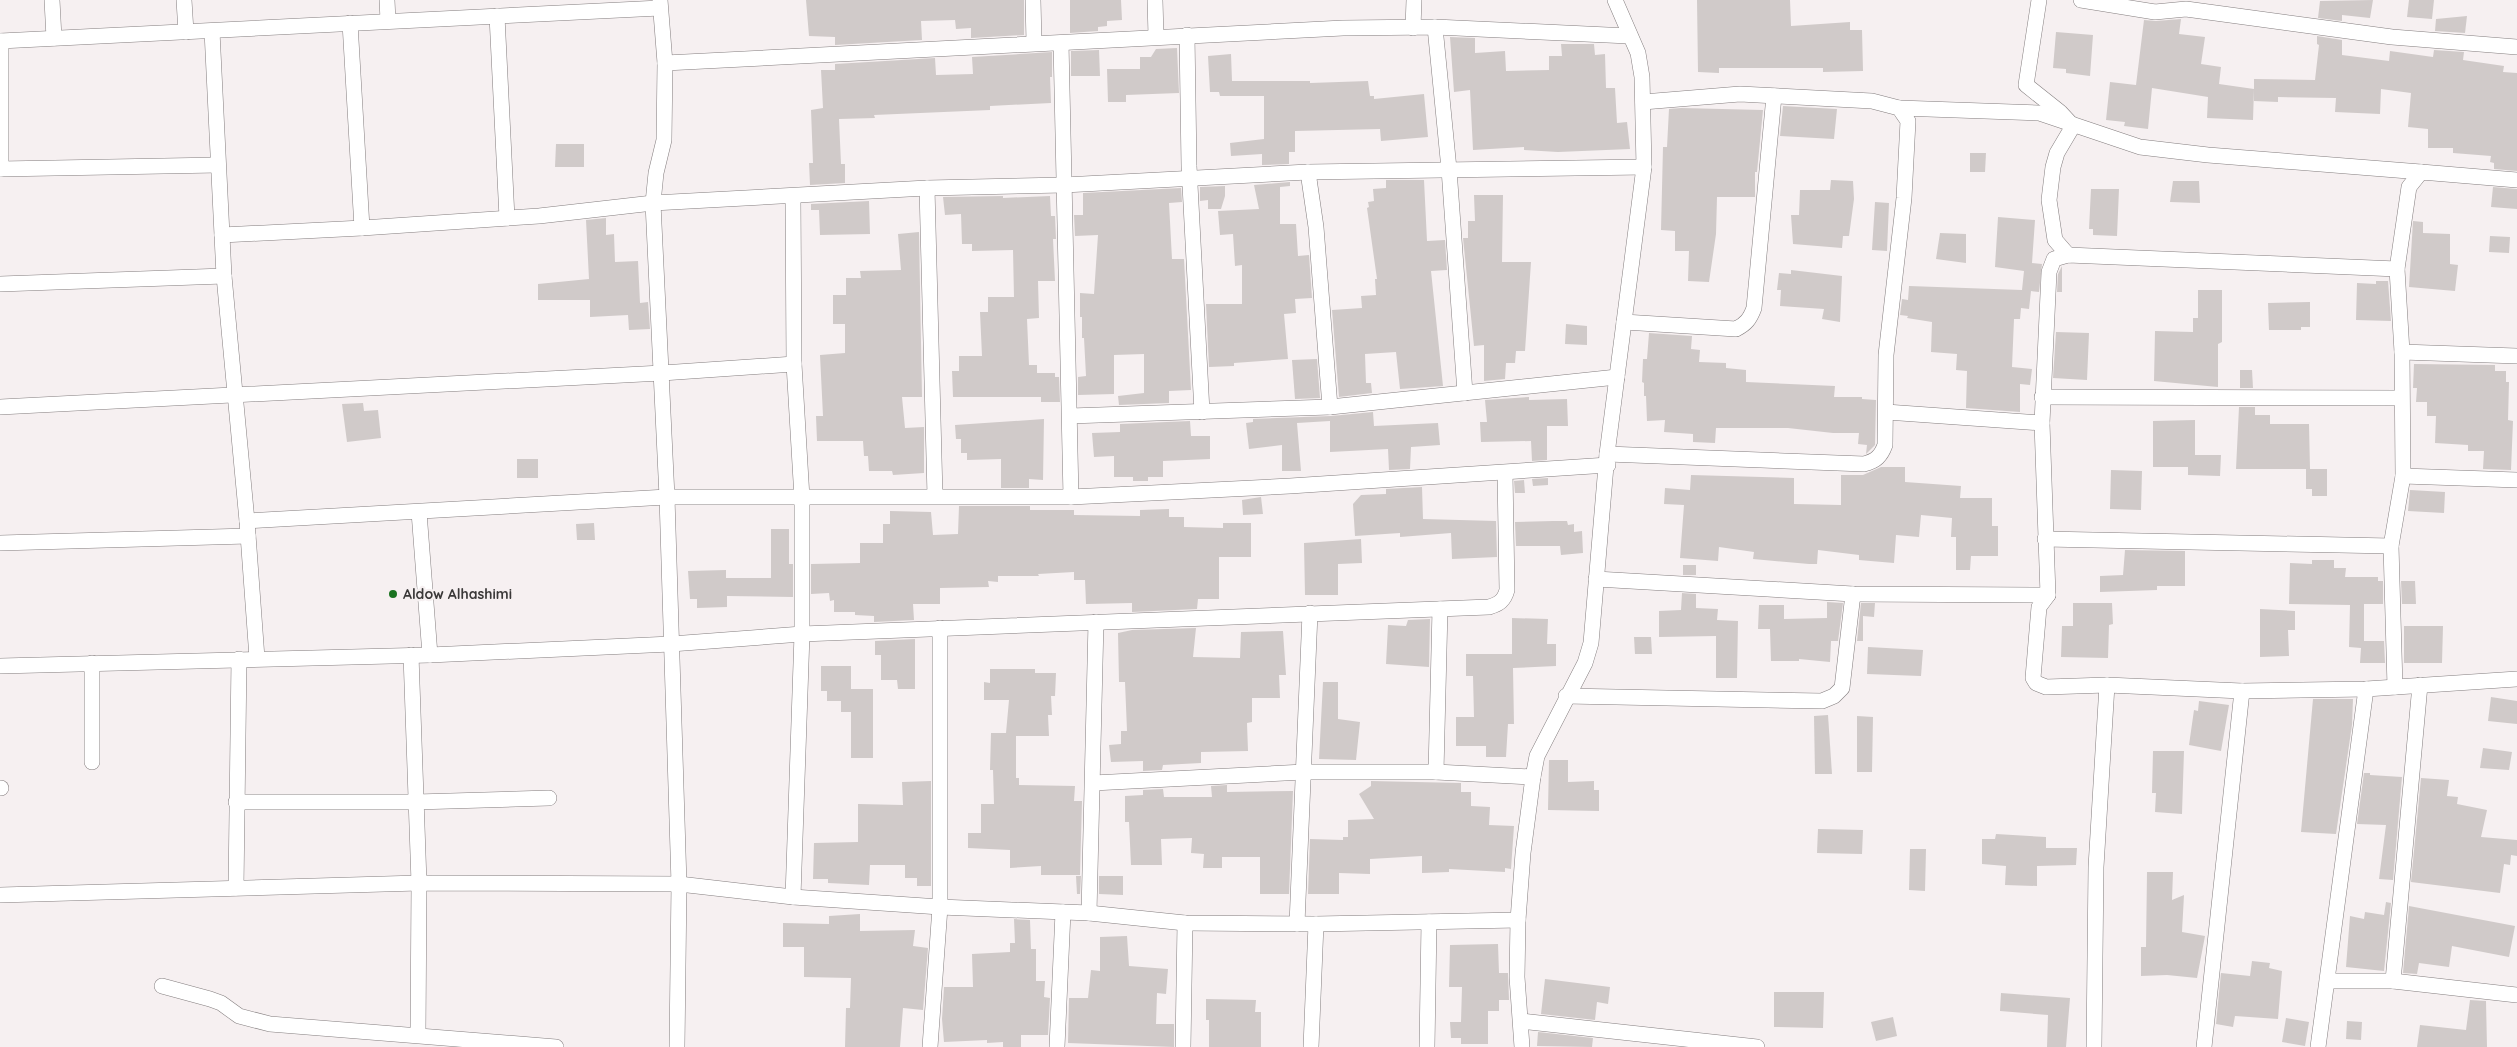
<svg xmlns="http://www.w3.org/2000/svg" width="2517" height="1047" viewBox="0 0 2517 1047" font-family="Quicksand,sans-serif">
	<rect width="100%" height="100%" fill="#f6f0f1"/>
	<g fill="#d0cac9">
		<path d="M806,0H1024V35L971,38V28L956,29L955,20L921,21L922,40L835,45V37L809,36Z"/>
		<path d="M1070,0H1121L1122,20L1107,21V26L1098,27V31L1070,33Z"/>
		<path d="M1697,0H1790L1791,26L1850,22V30H1862L1863,71L1823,72V68H1719V73L1698,72Z"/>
		<path d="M2373,0L2370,18L2342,15V21L2318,18L2320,1Z"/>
		<path d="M2409,0H2434L2432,19L2407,17Z"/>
		<path d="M2467,16L2465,33L2435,31L2436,19Z"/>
		<path d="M2181,19L2179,34L2205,37L2201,64L2221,67L2219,84L2254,89L2253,120L2207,118L2208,97L2152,88L2148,129L2124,126L2125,122L2106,120L2110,82L2136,85L2144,20L2156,21Z"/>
		<path d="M2056,32L2093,35L2090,76L2066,73V69L2053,68Z"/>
		<path d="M2317,36L2342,40V55L2389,61L2390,51L2433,57L2434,50L2464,52L2463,60L2504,66L2503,72L2517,73V171L2494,169V163L2490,162L2491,156L2453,153V148H2428V129L2408,127L2411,93L2381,89L2380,114L2335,112L2336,98L2278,97V102L2254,101V79L2315,80L2319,45L2317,44Z"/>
		<path d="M1450,37L1475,38V53L1505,51L1506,71L1549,70V56H1562L1561,44H1594L1595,55L1605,54L1606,88H1615L1617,123L1627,122L1630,149L1558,152L1524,150V147L1473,150L1470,90L1454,92Z"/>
		<path d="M1177,48L1179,93L1126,95V102H1108L1107,69H1140V57H1151L1156,49Z"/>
		<path d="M1099,50L1100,76H1071V51Z"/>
		<path d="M1052,52V77H1050L1051,103L990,106V110L874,115L875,118L839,119L841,164H845V183L810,185L809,163H813L811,110L823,108L821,70H835V64L935,58L936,75L973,74L972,57Z"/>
		<path d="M1231,54L1232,81H1310V83L1368,81L1370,96H1374V99L1424,94L1428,137L1381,141L1380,129L1295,131V152H1289V164L1262,165V154L1231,156L1230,143L1264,139V96H1220L1219,92H1210L1208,56Z"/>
		<path d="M1783,106L1837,109L1834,139L1780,136Z"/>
		<path d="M1681,108L1763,110L1757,172H1755V197H1717L1716,234L1709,282L1688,281L1689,251H1675V231L1661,230L1663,147H1667L1669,109Z"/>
		<path d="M556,144H584V167H555Z"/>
		<path d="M1970,153H1986L1985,172H1970Z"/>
		<path d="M1386,180H1424L1427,241L1445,240L1447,270L1431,271L1443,386L1400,389L1396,352L1365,354L1366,383H1371L1372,393L1339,397L1332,310L1362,308L1361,296L1376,295L1375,279H1377L1367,208L1369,207L1368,202L1374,201L1373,189L1386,188Z"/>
		<path d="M1831,180L1853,181L1854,199L1849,236H1843L1842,248L1793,244L1791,215H1799L1800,190H1830Z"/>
		<path d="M2173,181H2199L2200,203L2170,202Z"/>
		<path d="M1290,182V186L1280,187V224H1296L1298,256L1309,255L1312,298L1295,299L1296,313L1284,314L1288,359L1234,363V366L1209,367L1206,304H1242V265L1235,266L1233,234L1220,235L1218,211L1259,209L1254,185Z"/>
		<path d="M1225,186V196L1221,209H1208V200L1200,201V187Z"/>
		<path d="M2493,187L2517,189V209L2491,207Z"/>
		<path d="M1181,188L1182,202L1169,203L1172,259H1184L1191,390L1169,391V403L1119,405L1118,396L1144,393V354L1114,355V394L1078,395V377L1086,376L1084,338H1082V317H1080V293L1094,294L1098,235L1075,236L1074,215H1083V193Z"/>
		<path d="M2091,189H2119L2117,236L2093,235V229H2089Z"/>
		<path d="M1474,195H1503L1502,262H1531L1525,351H1516L1515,363H1506L1505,379L1484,381V345L1474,346L1463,238H1468V221H1475Z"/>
		<path d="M1003,196V198L1050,196L1051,216H1055L1056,239H1053L1055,281H1038L1039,318L1027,319L1029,365H1037V373H1055V377H1059L1060,402H1041V397H953L952,371H959V356H982L980,312H988V297H1014L1013,250L972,251V244H962L961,214L945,215L943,197Z"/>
		<path d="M869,201L870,234L820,235L819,210H811V204Z"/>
		<path d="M1875,202L1889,203L1887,251L1872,250Z"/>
		<path d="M1998,217L2035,220L2032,263L2042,264L2039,292L2031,291L2029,309L2021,308L2020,319H2014L2012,367L2032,369L2030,385L2020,384V412L1966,408L1967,371L1956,370L1957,354L1931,352L1932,322L1907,318L1908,316L1900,315L1902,299L1908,300L1909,286L2022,290L2024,271L1995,267Z"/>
		<path d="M606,218V235L614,234L615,262L638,261L640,303L648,302L650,329L629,330L628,315L590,317V300H538V284L589,279L586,220Z"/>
		<path d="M2413,221L2423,222V233L2450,234V264L2458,265L2455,291L2409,287Z"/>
		<path d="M919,232L922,397H902L905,428L924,427V473L893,475L892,471H869L868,456H864L863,441H817L816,416H823L820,355L845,353V324H833V295H846V278H861L860,271L901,270L898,234Z"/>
		<path d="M1940,233L1966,234V263L1936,259Z"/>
		<path d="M2490,236L2510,237L2509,253L2489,252Z"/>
		<path d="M2062,266V292H2057L2058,274Z"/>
		<path d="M1791,270L1842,276L1840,322L1822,319L1824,309L1780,306L1781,290H1777L1779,273L1791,274Z"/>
		<path d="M2376,281H2388L2391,321L2356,320L2357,283L2376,284Z"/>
		<path d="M2198,290H2222V342L2218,344V387L2154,381L2155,331L2193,332V318H2198Z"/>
		<path d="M2310,302V327H2301V330H2269L2268,303Z"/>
		<path d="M1566,324L1587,326V345L1565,344Z"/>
		<path d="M2056,332L2089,333L2087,380L2053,378Z"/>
		<path d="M1649,333L1692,336L1691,349L1700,350L1699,362L1726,363V368L1746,370V382L1835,386L1834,397H1862V399L1876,400L1875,445L1866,454L1867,445L1858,444L1859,433H1833L1788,428H1716L1715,443L1693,442V434L1664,432L1665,420L1647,421L1646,396H1644V383L1642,382L1643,359H1647Z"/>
		<path d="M1317,359L1320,398L1295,399L1292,360Z"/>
		<path d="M2414,364L2495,365V371H2506V382H2509L2508,420L2513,421L2511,470L2483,469L2484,451H2468V445L2435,443L2436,416H2427V402H2416L2417,388H2413Z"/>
		<path d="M2240,370H2252L2253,388H2240Z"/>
		<path d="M1529,397V400L1567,399L1568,426H1547V460L1532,461L1531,441L1481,442L1480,422H1487L1485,400Z"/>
		<path d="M363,403L364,411L378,410L381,438L347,442L342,404Z"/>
		<path d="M2239,407H2255V415H2270V424H2309L2310,469H2236Z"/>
		<path d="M1373,412L1374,426L1438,423L1440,445L1411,447L1410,469L1389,470L1388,449L1330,452V421L1297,423L1301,471H1282V445L1249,449L1246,423L1253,422V419L1331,416Z"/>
		<path d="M1044,419L1043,480L1029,479V488H1001V459L967,460V453H961V439H956L955,425Z"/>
		<path d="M2195,420V455H2221L2220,476L2188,475V467H2153V421Z"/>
		<path d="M1190,421L1191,436H1210V459L1163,461V477H1148V481H1133V477H1114V456L1094,457L1092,433L1120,432V424Z"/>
		<rect x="517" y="459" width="21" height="19"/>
		<path d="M1881,467H1905V482L1961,486L1960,498H1992V526H1998V556H1971L1970,570H1956V537H1951L1952,518L1921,515L1919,537L1896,535L1894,563L1859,560V555L1818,550L1817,564H1809L1753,559L1754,552L1719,547L1718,561L1680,558L1684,505L1664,504L1665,488L1690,490L1691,475L1794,478V504L1841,505V475H1863Z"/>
		<path d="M2306,469H2327V496H2312V489H2306Z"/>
		<path d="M2111,470L2142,471L2141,510L2110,509Z"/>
		<path d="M1548,478V485L1533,486L1532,479Z"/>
		<path d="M1524,480L1525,493H1515L1514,481Z"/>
		<path d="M1422,487L1423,519L1496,521L1497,557L1452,559L1451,533L1400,537V533L1355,536L1353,504L1361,495L1386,494V489Z"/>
		<path d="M2410,490L2445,492L2444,513L2408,511Z"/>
		<path d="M1261,497L1263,514L1243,515L1242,500Z"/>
		<path d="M959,506H1030V510H1074V515L1140,516V510L1169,509V517H1184V527L1223,528V523H1251V557H1219V599H1198L1197,609L1132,612V603L1086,604L1085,580H1074V572L1038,574L1039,576H998V582L988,581L989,587L940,588V604H913L914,620L874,622V616L855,615V612H834V600L830,601L829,593L811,594V564L860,563V543H883V524H890V511L931,512L933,535L958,534Z"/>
		<path d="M1553,521H1567L1568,525L1574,524V532L1582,531L1583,553L1561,555L1560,546H1516L1515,522Z"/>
		<path d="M594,523L595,540H577L576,524Z"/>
		<path d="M771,529H789V564H793V597L727,596V607L697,608V599H690L688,571L726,570V578H771Z"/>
		<path d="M1361,539L1362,563L1338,564V595H1305L1304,543Z"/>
		<path d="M2125,550L2185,551V586H2157V590L2100,592V576L2123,575Z"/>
		<path d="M2312,560H2334V568H2346L2345,577H2378V581H2383V604H2364V641H2384L2385,663H2360L2361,648L2349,647L2350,605L2289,604L2290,563L2312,564Z"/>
		<rect x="1683" y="565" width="13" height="10"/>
		<path d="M2401,581H2415L2416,604H2402Z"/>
		<path d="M1682,593L1696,594V608L1718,609L1717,620L1738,621L1737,678H1716V636L1659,637V611L1681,610Z"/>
		<path d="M1827,602L1843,603L1838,641H1831L1830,662L1799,659V661H1771L1770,629H1758L1759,605H1784V619L1827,618Z"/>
		<path d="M1861,603H1875L1874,617L1863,616V641H1857Z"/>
		<path d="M2073,603H2112L2113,624L2109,625L2108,658L2061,657L2062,626H2073Z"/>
		<path d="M2260,609L2295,611V630H2288L2289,656L2260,657Z"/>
		<path d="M1512,618L1548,619L1547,644H1556V666L1513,668L1514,724H1508L1506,757H1486V746H1456V717H1474L1473,676H1466V654H1512Z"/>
		<path d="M1430,619L1429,667L1386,664L1388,625L1406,626L1408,620Z"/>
		<path d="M2404,626H2443L2442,663H2404Z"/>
		<path d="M1196,628L1193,657L1240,658L1241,632L1283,631L1286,675H1279L1280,698H1252V722L1247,723L1248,751L1201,752V763L1163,765L1162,770L1143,771V761L1111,762L1109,745L1121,744V731H1127L1125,682H1119L1118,633L1132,630Z"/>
		<path d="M1634,637H1651L1652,654H1635Z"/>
		<path d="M915,639V689H898L897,680H881V655H875V641Z"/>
		<path d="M1868,647L1923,650L1921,676L1867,674Z"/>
		<path d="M821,666H851V689H873V758H851V712H841V701H827V691H821Z"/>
		<path d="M990,669H1035V673H1056L1055,696H1051L1052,715H1048L1049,736H1016V778H1019V785L1075,786L1074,801H1082L1080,875H1041V866L1010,868V850L968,848V833H981V804H994L993,770H990L991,733H1006L1009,700H984V682L990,683Z"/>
		<path d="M1323,682H1338V719L1360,722L1356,760L1319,759Z"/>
		<path d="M2491,697L2517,701V724L2488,721Z"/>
		<path d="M2313,699H2353L2352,725L2336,834L2301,832Z"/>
		<path d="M2199,701L2229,705L2221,751L2189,745L2194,710L2198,711Z"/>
		<path d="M1828,715L1832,774H1815L1814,716Z"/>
		<path d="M1857,716L1873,717L1872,772H1857Z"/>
		<path d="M2483,748L2512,752L2509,770L2480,768Z"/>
		<path d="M2153,751H2184L2182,814L2155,812L2156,793H2152Z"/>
		<path d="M1549,760H1568V782L1594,781V790H1599V811L1548,810Z"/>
		<path d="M2364,773H2370V775L2402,777L2393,880L2379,879L2386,825L2357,824Z"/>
		<path d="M2421,778L2449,780L2447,796L2458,797L2457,804L2487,810L2481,837L2517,840V856L2511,855L2510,865L2504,864L2500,893L2411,882Z"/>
		<path d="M931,781V886H917V878H905V865H870L869,885L828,883V879H813L814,843L858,842V804L903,805L902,782Z"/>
		<path d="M1371,781L1461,783V792H1471V806L1490,807L1489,825L1514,826L1511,869L1505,868V872L1449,869V872L1422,873V856L1370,859V874L1339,873V894H1308L1310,839L1343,840V837H1348V820L1374,819L1359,794L1371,786Z"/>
		<path d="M1227,785V792L1293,791L1289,894H1260V857H1222V868H1203L1204,854L1191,853L1192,838L1161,839L1162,865H1131L1129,822H1125V796L1143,795V790L1163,789L1164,797H1212L1211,786Z"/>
		<path d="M1818,829L1863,830L1862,854L1817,853Z"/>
		<path d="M1996,834L2046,837V848H2077L2076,865L2037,866V886L2005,885L2006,866L1982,864V839H1995Z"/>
		<path d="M1910,849H1926L1925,891L1909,890Z"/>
		<path d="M2147,872H2173L2172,900L2184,895L2182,932L2205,936L2197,978L2167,975L2141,976V947H2146Z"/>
		<path d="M1076,876H1081L1080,894H1077Z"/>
		<path d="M1099,876H1123V895L1099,894Z"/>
		<path d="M2386,902L2391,903L2384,971L2346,967L2350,916L2364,919L2365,912L2384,915Z"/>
		<path d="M2409,906L2515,926L2509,957L2452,946L2449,967L2419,963L2417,974L2403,973Z"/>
		<path d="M860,914V931L915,930L913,946L928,948L923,1010L903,1008L900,1047H845L846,1008H850L851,978L804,977V947H783V923L829,924V916Z"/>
		<path d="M1014,919L1030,920L1031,949H1036V981H1045L1044,997L1050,998L1048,1035H1021V1047H1003V1042L987,1043V1040L944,1042L942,1019L944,987H973L972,954L1010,952V943H1015Z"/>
		<path d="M1127,936L1129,966L1168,969L1166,994L1157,993L1156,1024H1174V1047L1068,1043L1069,998H1088L1091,970L1100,971V937Z"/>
		<path d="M1498,944L1499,973H1508L1509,1000H1499V1011H1488V1044H1461V1038H1451L1450,1022H1461L1462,987H1449L1450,945Z"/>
		<path d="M2252,961L2270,963L2269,968L2282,971L2278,1019L2235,1016L2233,1027L2216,1024L2221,973L2250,976Z"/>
		<path d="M1545,979L1610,987L1608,1004L1597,1002L1595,1020L1541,1014Z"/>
		<path d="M1774,992H1824L1823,1028L1774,1027Z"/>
		<path d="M2001,993L2070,998L2066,1047H2047L2048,1015L2000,1011Z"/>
		<path d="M1206,999L1256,1000L1255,1012H1261V1047H1209V1020H1206Z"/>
		<path d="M2470,1000L2486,1001L2487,1047H2417L2420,1025L2466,1030Z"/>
		<path d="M1893,1017L1897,1036L1876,1041L1871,1022Z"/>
		<path d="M2286,1018L2309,1022L2305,1046L2282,1042Z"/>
		<path d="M2347,1021L2362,1022L2361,1040L2346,1039Z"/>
		<path d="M1538,1032L1593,1038L1592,1047L1537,1046Z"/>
	</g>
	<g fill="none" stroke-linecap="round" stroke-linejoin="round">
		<defs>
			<g id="street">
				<path d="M52,0L54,38"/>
				<path d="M184,0L186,32"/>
				<path d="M387,0L388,21"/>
				<path d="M660,0L665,63L664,140L656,173L653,203L667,497L679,884L677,1047"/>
				<path d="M1033,0L1034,42"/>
				<path d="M1155,0L1156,36"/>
				<path d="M2039,0L2026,85L2060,112L2073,126L2057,153L2053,167L2049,200L2055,240L2068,255"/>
				<path d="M2081,0L2155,12L2186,9L2392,37L2517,47"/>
				<path d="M497,16L507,218"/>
				<path d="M350,23L362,228"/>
				<path d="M1435,27L1449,169L1465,393"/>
				<path d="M1413,28L1414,0"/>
				<path d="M212,31L224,276L247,521L257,658"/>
				<path d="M1187,35L1189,166L1202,412"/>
				<path d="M0,41L660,8"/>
				<path d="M1061,43L1071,497"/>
				<path d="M665,63L1343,28L1435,27L1629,36"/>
				<path d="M1899,108L2039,113L2140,147L2208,155L2421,172"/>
				<path d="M0,169L218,165"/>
				<path d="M1,169V41"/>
				<path d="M1308,172L1316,227L1330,407"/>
				<path d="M927,188L935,496"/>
				<path d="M793,197L794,364L802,498V634L793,897"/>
				<path d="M222,235L362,228L539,216L653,203L927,188L1064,185L1308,172L1644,167"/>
				<path d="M2397,269L2068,255L2054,259L2049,272L2042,423L2048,595L2039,607L2033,678L2036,683L2046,687L2107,685L2242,691L2366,689L2517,679"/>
				<path d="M0,284L224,276"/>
				<path d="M1624,322L1736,329C1746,324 1750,319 1754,308L1774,96"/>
				<path d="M2402,352L2517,356"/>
				<path d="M2042,397L2401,398"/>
				<path d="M0,407L662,373L794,364"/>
				<path d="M1886,412L2042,423"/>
				<path d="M1070,416L1330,407L1617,377"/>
				<path d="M1607,454L1864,464C1876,461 1881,456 1885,445L1886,355L1904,198L1908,121L1899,108L1872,101L1740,94L1643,102"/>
				<path d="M2403,476L2517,480"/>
				<path d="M419,512L430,655"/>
				<path d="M247,521L667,497H1071L1290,486L1608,465"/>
				<path d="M2045,539L2391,546"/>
				<path d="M0,543L248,536"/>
				<path d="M1596,579L1853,594L2048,595"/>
				<path d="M411,655L419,883L418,1035"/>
				<path d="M0,666L430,655L671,644L802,634L1489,607C1499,604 1504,601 1507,590L1505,473"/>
				<path d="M2395,687L2391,546L2403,476L2402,352L2397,269L2409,187L2421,172L2517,180"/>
				<path d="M1566,696L1822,701L1834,696L1842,688L1853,594"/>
				<path d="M92,762V663"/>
				<path d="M1436,772L1440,609"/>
				<path d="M1093,783L1304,772H1436L1533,777"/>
				<path d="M0,788H1"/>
				<path d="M236,802H416L549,798"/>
				<path d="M236,888L239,659"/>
				<path d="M0,895L419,883L679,884L793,897L940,907L1089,913L1185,923L1316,924L1518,920"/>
				<path d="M1089,913L1096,622"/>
				<path d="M1297,924L1310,613"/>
				<path d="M2328,981H2393L2517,995"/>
				<path d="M2393,981L2420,685"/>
				<path d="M162,986L210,999L221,1003L239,1016L270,1024L556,1047"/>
				<path d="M1521,1021L1757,1047"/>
				<path d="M930,1047L940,907V628"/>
				<path d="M1057,1047L1063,912"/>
				<path d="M1183,1047L1185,923"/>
				<path d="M1311,1047L1316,924"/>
				<path d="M1427,1047L1429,922"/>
				<path d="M1522,1047L1517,977L1518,920L1523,853L1533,777L1537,756L1585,663L1591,643L1607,454L1644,167L1642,77L1638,53L1615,0"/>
				<path d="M2094,1047L2096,867L2107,685"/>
				<path d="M2204,1047L2242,691"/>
				<path d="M2318,1047L2366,689"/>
			</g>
		</defs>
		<use href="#street" stroke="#847e7f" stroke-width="16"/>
		<use href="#street" stroke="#fff" stroke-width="15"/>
	</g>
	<circle fill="#1a7320" stroke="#f6f0f1" stroke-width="2" cx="393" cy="594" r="5"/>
	<g text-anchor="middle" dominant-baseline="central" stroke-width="4.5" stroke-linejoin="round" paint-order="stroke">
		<g font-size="14" font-weight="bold" fill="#3a3838" stroke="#f6f0f1" text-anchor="start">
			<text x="403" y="594">Aldow Alhashimi</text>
		</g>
	</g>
</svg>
